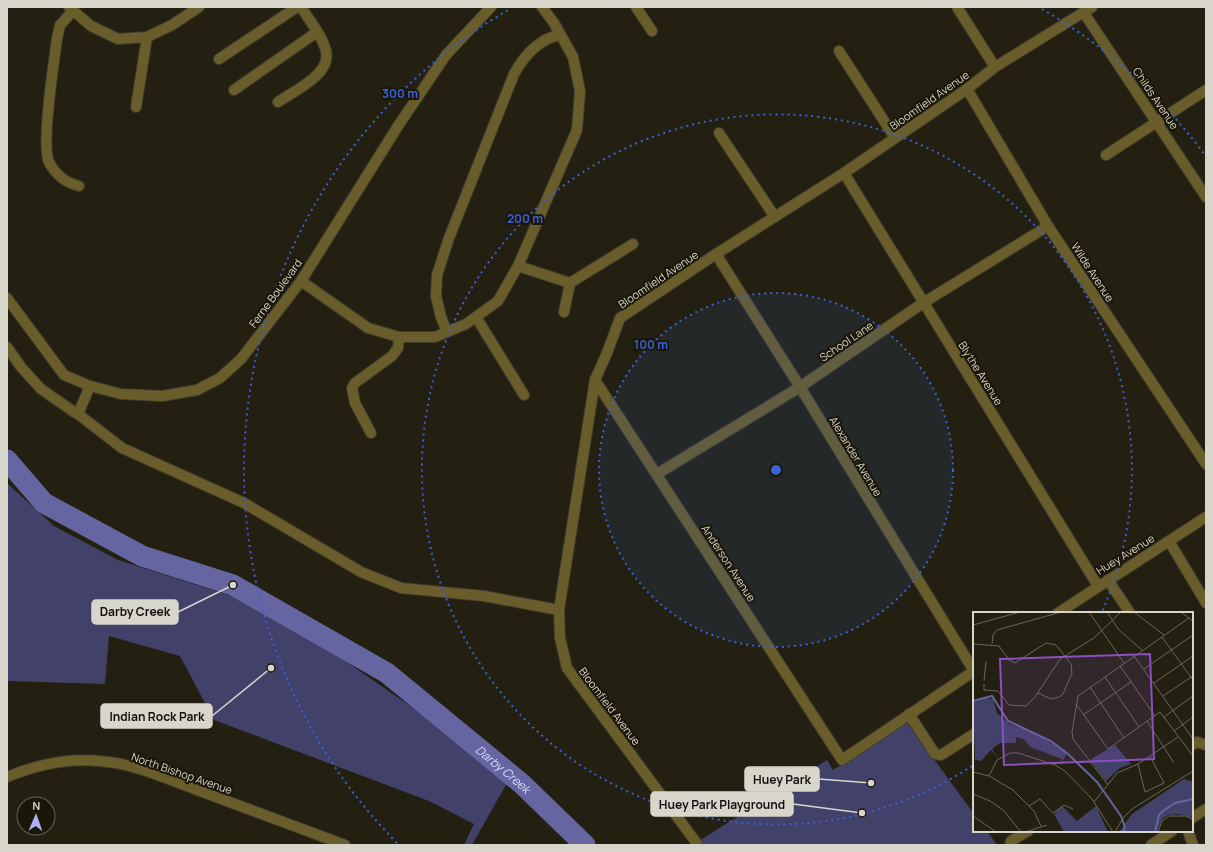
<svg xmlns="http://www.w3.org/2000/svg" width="1213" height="852" viewBox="0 0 1213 852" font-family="Manrope,sans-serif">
	<rect width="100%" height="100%" fill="#232011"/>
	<g fill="#424169">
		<path d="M7,483L54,526L118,560L269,608L511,776L472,845H464L474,824L429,801L214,720L180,656L109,636L105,684L7,681Z"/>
		<path d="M907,722L974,814V831H987L997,845H701L699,841L827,760L833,770Z"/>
	</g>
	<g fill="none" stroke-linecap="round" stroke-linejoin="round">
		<path stroke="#6565a2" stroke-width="21" id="s1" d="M7,460L44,503L142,556L233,585L387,673L522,784L585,845"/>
		<defs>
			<g id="minor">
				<path d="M69,7L91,26L118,39L147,37L172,25L199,7"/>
				<path d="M636,7L652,31"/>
				<path d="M957,7L995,67"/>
				<path d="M73,11L60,25L57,39C54,61 41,146 49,162C55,174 66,183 79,186"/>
				<path d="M1084,13L1206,197"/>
				<path d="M839,51L895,138"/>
				<path d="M219,59L297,7"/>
				<path d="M967,89L1048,226L1206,464"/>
				<path d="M234,90L317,32"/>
				<path d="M278,102C294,91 332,74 326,51C322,35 309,20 301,7"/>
				<path d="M136,107L147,37"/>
				<path d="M719,133L775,217"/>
				<path d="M1106,155L1206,90"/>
				<path d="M844,173L1098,586"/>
				<path d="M716,254L800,387L974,671"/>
				<path d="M518,266L570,283L633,244"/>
				<path d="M301,281L368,328L399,337H435L466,324L498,301L518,266L577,130L580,91L573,57L554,23L542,7"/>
				<path d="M7,298L64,375L90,386L121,394L162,396L197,390L220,378L241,359L301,281L398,126L446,55L491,7"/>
				<path d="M564,312L570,283"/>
				<path d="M476,317L524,395"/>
				<path d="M447,332L441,317L436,296L437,275L449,238L514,74C524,56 538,39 560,35"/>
				<path d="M7,347L21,367L41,389L74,412L78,414L90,386"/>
				<path d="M595,380L842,760L974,671"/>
				<path d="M78,414L122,448L244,503L361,572L401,588L484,596L559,610"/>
				<path d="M371,433L355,403L352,388L355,383L392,356L398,348L399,337"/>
				<path d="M657,474L800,387L923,303L1048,226"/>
				<path d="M1169,541L1206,603"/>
				<path d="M1108,580L1130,613"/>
				<path d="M1058,613L1206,517"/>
				<path d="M909,714L935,754L941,755L974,734"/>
				<path d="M1192,745L1197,742L1206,745"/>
				<path d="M7,777C36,765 67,758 99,761C133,763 168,779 200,791C248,809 297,827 345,845"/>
				<path d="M1192,818L1206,809"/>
				<path d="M1188,831L1193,845"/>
				<path d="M698,845L567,668L560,638L559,610L595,380L607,353L620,318L716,254L844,173L967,89L995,67L1092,7"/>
				<path d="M1010,845L1011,841L1028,831"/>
				<path d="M1151,845L1172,831"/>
			</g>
		</defs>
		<use href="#minor" stroke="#403d2f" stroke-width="12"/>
		<use href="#minor" stroke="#685d2b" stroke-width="10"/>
	</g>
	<circle cx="776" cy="470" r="177" fill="#3962d6" fill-opacity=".12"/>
	<g fill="none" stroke="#3962d6" stroke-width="2" stroke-dasharray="2 4">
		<circle cx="776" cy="470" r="177"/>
		<path d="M972 766A355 355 0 1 1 1102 612"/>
		<path d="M397 843A532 532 0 0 1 510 9M1042 9A532 532 0 0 1 1204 154"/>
	</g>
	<g text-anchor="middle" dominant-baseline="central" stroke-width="4" stroke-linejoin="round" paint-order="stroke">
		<g font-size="11" fill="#d8d5cb" stroke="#1a1608">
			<text transform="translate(1156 98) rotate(56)">Childs Avenue</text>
			<text transform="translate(929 100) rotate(-35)">Bloomfield Avenue</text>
			<text transform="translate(1093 272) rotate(57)">Wilde Avenue</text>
			<text transform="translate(658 279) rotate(-34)">Bloomfield Avenue</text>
			<text transform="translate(275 293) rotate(-54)">Ferne Boulevard</text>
			<text transform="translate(846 341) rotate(-34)">School Lane</text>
			<text transform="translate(981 373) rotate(58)">Blythe Avenue</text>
			<text transform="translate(856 456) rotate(59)">Alexander Avenue</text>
			<text transform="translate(1125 554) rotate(-32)">Huey Avenue</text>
			<text transform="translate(729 563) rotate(57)">Anderson Avenue</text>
			<text transform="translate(610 706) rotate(53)">Bloomfield Avenue</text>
			<text transform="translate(182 773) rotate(19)">North Bishop Avenue</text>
		</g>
		<g font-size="12" font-style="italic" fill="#d8dafe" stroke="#1a1608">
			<text stroke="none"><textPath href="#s1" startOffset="592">Darby Creek</textPath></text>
		</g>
	</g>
	<g transform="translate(973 612)">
		<rect width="220" height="220" fill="#232011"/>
		<path d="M11,86L20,87L24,101L36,112L63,121L94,141L87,154L89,147L57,135L52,128L43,125V131H27L19,137L25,146L18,138L8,149L2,148L0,91ZM142,133L158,152L147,156L133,169L117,148ZM211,167L220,170V206L205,202L195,203L189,207L184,220H146L159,202ZM89,194L104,209L123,194L135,220H91L81,202Z" fill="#424169"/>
		<path fill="none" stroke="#6565a2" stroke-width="2" d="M0,89L19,84L35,109L78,129L95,142L124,170L148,204L152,215L150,220M182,220L186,203L190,199L202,191L220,187"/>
		<path fill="none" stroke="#6b685b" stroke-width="1" d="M116,0L151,51M134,0L146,18L169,38M161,0L191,23M208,0L220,9M0,13L47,0M189,25L220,68M0,32L26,34L36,48L42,51L73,31L83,33L98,52L99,61L90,82L86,85L78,87L65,81M19,32L20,23L24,18L88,0M161,44L220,127M147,54L182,104M171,57L220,23M132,65L166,115M11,69L13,50M181,71L220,44M11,72V78L25,79L36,93L53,94L62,85L87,47L121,26L148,0M117,75L151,126M190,84L220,64M103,92L135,137L187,100L220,144M110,103L158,70M191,105L220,84M174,109L201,151M201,119L220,105M165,152L172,180L191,171L177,144M0,160L16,164L40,178L61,199L68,214M16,164L24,148L37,141H45L82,153L92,159L119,187L140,220M135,173L100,127L99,120L105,84L216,6M0,182L17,189L30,198L48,220M121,190L144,161L165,152L205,125M56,194L67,187L80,201L91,193L100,197M0,204L23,220M52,220L74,213M142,220L150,206L159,197L220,159M185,220L189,209L196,204H213L220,208"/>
		<path fill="#8e4ec1" fill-opacity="0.15" stroke="#8e4ec1" stroke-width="2" d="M177,42L181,147L31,153L27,47Z"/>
		<rect width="220" height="220" fill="none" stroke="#d8d5cb" stroke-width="2"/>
	</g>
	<circle cx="776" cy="470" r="6" fill="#3962d6" stroke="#1a1608" stroke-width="2"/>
	<g font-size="12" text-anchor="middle" font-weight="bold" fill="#3962d6" stroke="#1a1608" stroke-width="4" stroke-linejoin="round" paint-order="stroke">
		<text x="400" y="98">300 m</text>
		<text x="525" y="223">200 m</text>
		<text x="651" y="349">100 m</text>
	</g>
	<path fill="none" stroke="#d8d5cb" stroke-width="1.5" d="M233 585L178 612M271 668L212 716M871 783L819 779M862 813L793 804"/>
	<g fill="#d8d5cb" stroke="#1a1608" stroke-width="1.5">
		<circle cx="233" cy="585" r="4"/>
		<circle cx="271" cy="668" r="4"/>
		<circle cx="871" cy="783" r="4"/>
		<circle cx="862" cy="813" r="4"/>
	</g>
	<g fill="#d8d5cb" stroke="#d8d5cb" stroke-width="1.5">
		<rect x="92" y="600" width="86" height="24" rx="4"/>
		<rect x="101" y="704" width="111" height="24" rx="4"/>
		<rect x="745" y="767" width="74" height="24" rx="4"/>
		<rect x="651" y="792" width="142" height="24" rx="4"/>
	</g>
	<g font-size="12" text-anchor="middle" font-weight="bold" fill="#111">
		<text x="135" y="616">Darby Creek</text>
		<text x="157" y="721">Indian Rock Park</text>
		<text x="782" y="784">Huey Park</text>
		<text x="722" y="809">Huey Park Playground</text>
	</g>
	<rect width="1213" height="852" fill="none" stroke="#d8d5cb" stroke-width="16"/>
	<g transform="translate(36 816) rotate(2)"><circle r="19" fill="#1a1608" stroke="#666256"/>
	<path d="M0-3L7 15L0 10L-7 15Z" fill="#aeaefb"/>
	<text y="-6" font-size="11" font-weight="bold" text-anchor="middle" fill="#d8d5cb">N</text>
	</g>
</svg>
